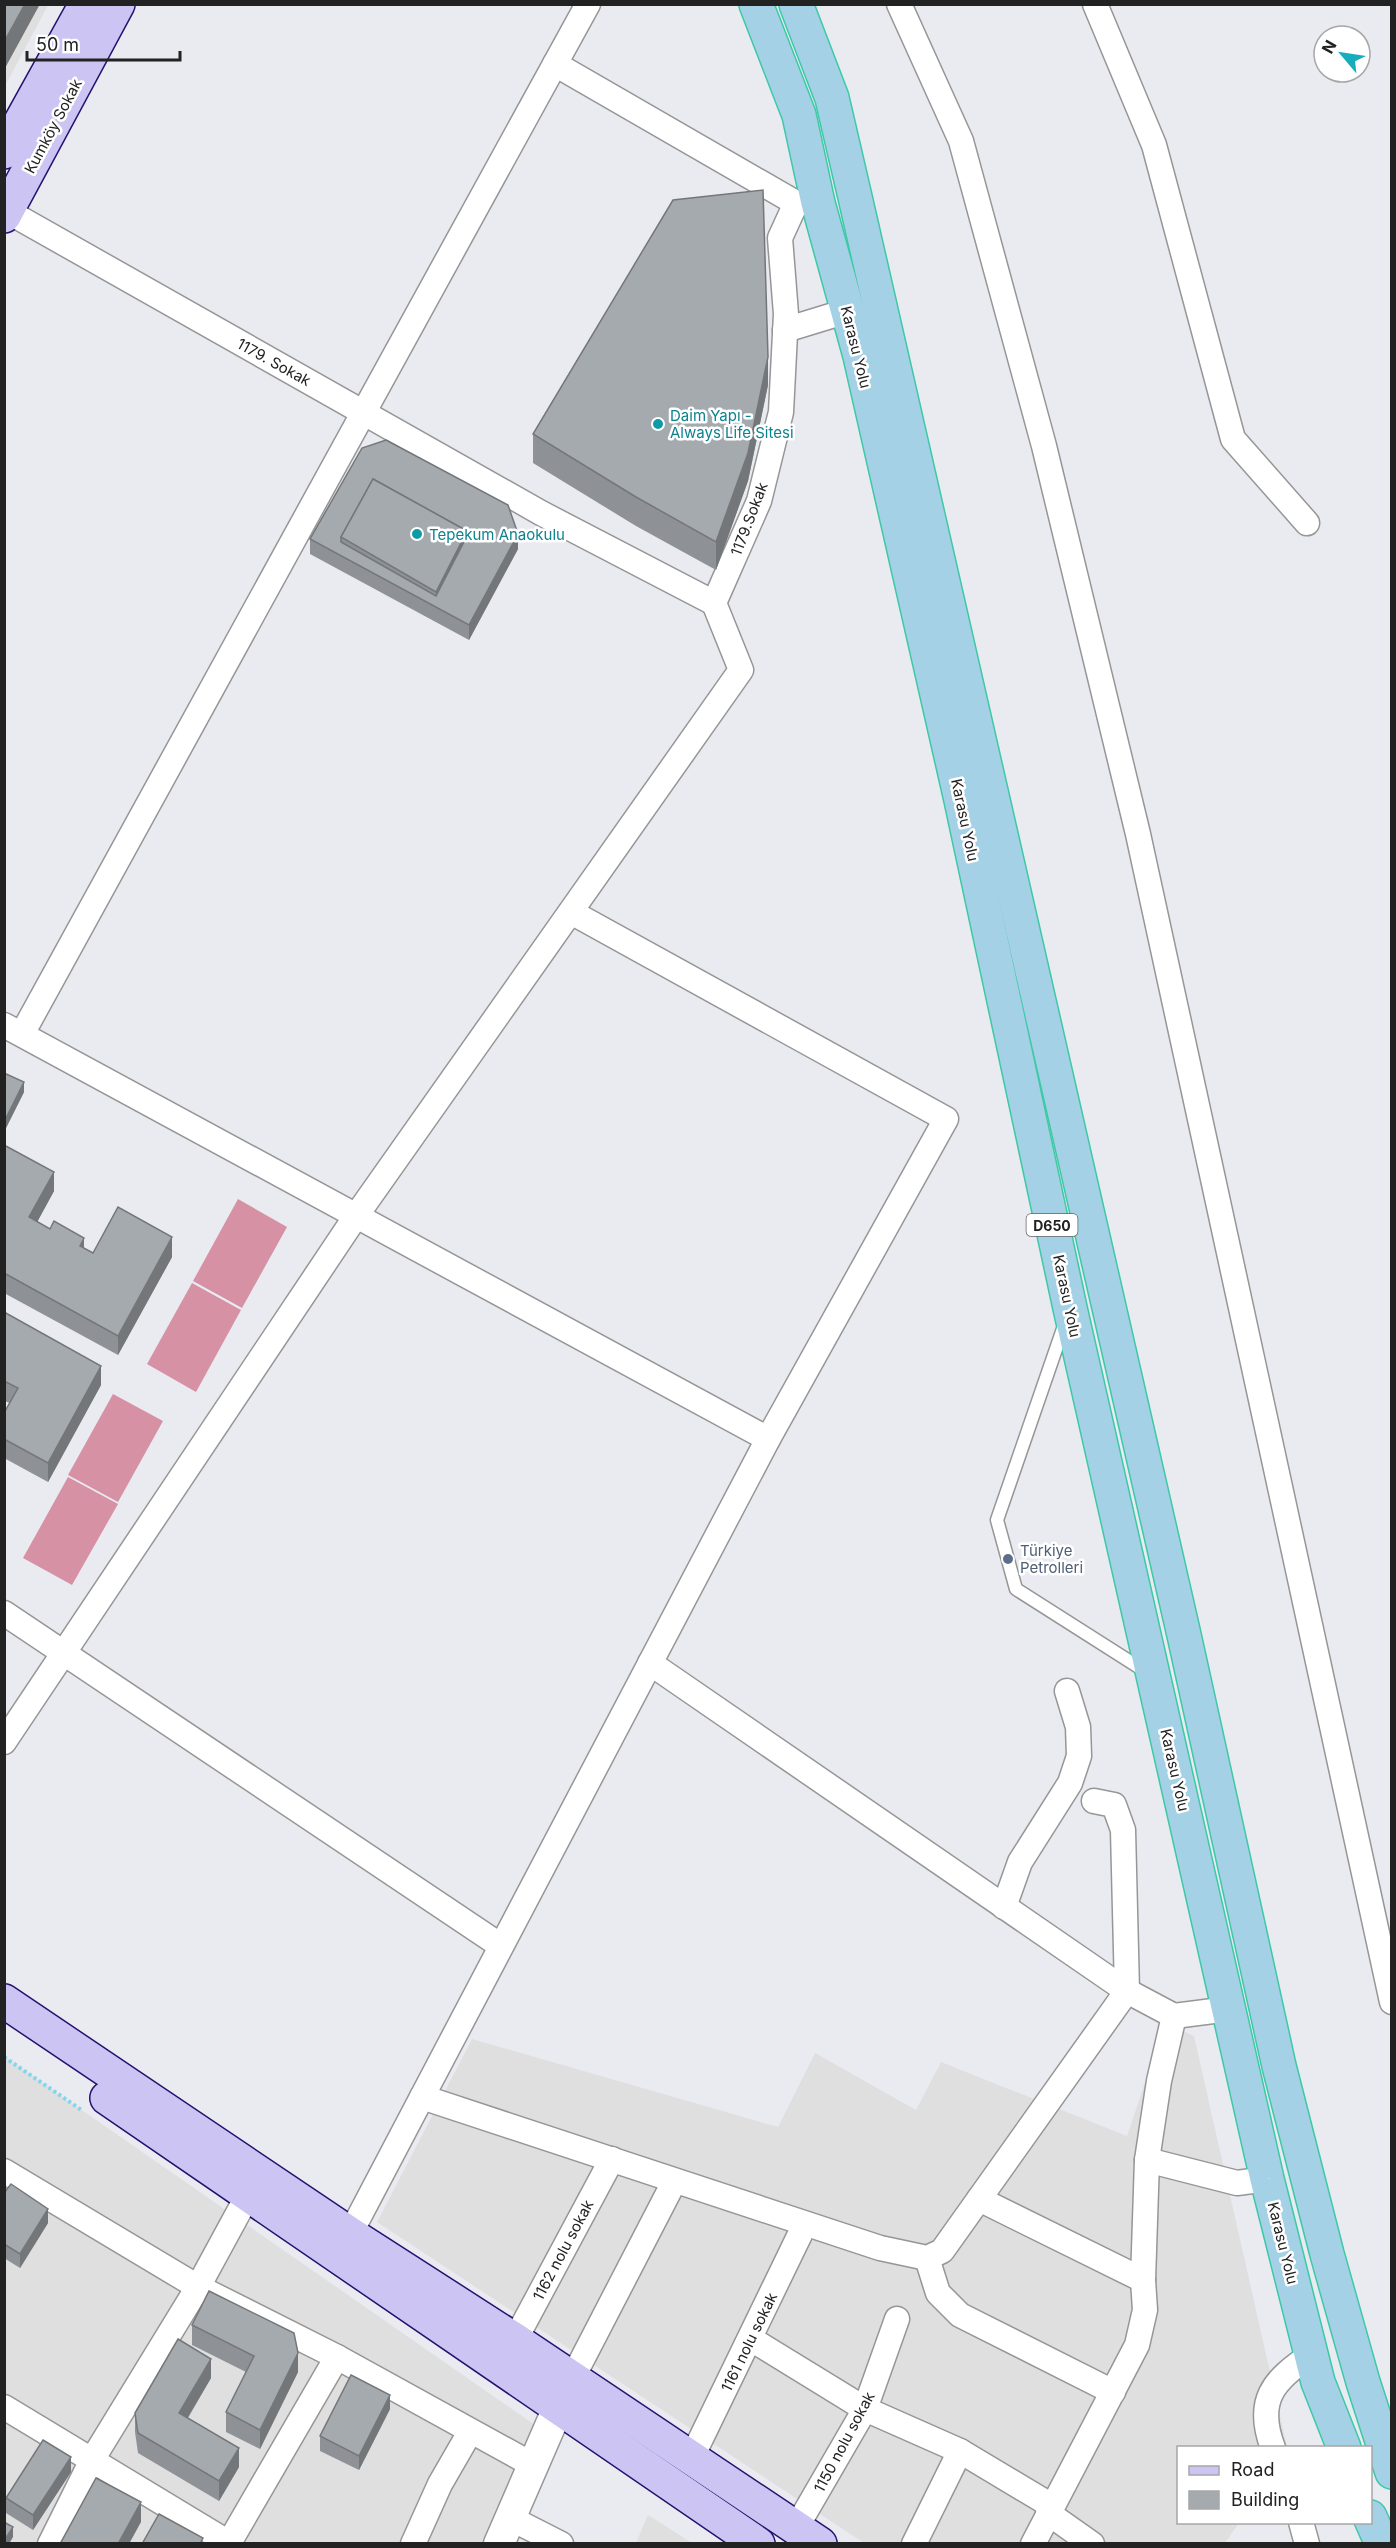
<svg xmlns="http://www.w3.org/2000/svg" width="1396" height="2548" viewBox="0 0 1396 2548" font-family="Inter,sans-serif">
	<rect width="100%" height="100%" fill="#eaebf1"/>
	<g fill="#dfdfe0">
		<path d="M5,5H48L5,86Z"/>
		<path d="M1165,2023L1194,2036L1287,2447L1178,2448V2522L1239,2523L1225,2543H864L377,2222L472,2039L778,2127L815,2053L916,2110L941,2062L1127,2136Z"/>
		<path d="M4,2056L535,2425L482,2543H5Z"/>
		<path d="M648,2515L692,2543H636Z"/>
	</g>
	<g fill="#d691a5">
		<path d="M238,1199L287,1227L242,1308L193,1281Z"/>
		<path d="M192,1283L241,1310L196,1392L147,1364Z"/>
		<path d="M113,1394L163,1421L118,1502L68,1475Z"/>
		<path d="M68,1477L118,1504L72,1585L23,1558Z"/>
	</g>
	<g fill="none" stroke-linecap="round" stroke-linejoin="round">
		<defs>
			<path id="service" d="M1065,1323L997,1520L1016,1589L1148,1673"/>
			<g id="minor">
				<path d="M899,4L961,141L1044,446L1138,834L1392,2002"/>
				<path d="M1095,4L1154,145L1233,439L1307,523"/>
				<path d="M7,211L541,513L714,603L759,501L781,412L786,314L780,238L796,203L555,64"/>
				<path d="M785,330L847,311"/>
				<path d="M4,1025L768,1439"/>
				<path d="M22,1034L588,4"/>
				<path d="M4,1613L501,1946"/>
				<path d="M650,1663L1127,1991L1174,2016L1229,2009"/>
				<path d="M4,1742L356,1216L741,670L714,603"/>
				<path d="M1004,1907L1020,1862L1070,1783L1079,1756L1078,1727L1067,1691"/>
				<path d="M422,2097L880,2248L927,2258L942,2251L1127,1991L1123,1830L1114,1805L1094,1801"/>
				<path d="M1147,2160L1237,2183L1267,2179"/>
				<path d="M4,2171L198,2287L337,2357L533,2465"/>
				<path d="M979,2199L1143,2280"/>
				<path d="M350,2234L768,1439L946,1119L571,912"/>
				<path d="M927,2258L938,2293L960,2315L1113,2392"/>
				<path d="M751,2339L865,2409L960,2451L1052,2506"/>
				<path d="M515,2340L612,2159"/>
				<path d="M572,2379L674,2182"/>
				<path d="M4,2407L229,2543L337,2357"/>
				<path d="M1273,2448C1255,2401 1273,2380 1311,2355"/>
				<path d="M691,2459L805,2224"/>
				<path d="M1048,2513L1092,2544"/>
				<path d="M510,2518L561,2544"/>
				<path d="M1301,2522L1307,2544"/>
				<path d="M796,2528L865,2409L897,2319"/>
				<path d="M50,2544L92,2460L198,2287L248,2195"/>
				<path d="M413,2544L440,2484L470,2432"/>
				<path d="M914,2544L960,2451"/>
				<path d="M1033,2544L1137,2345L1145,2310L1143,2280L1147,2160L1159,2081L1174,2016"/>
			</g>
			<path id="tertiary" d="M499,2544L558,2408"/>
			<g id="secondary">
				<path d="M4,152L86,4"/>
				<path d="M4,216L118,4"/>
				<path d="M4,2001L350,2234L515,2340L820,2544"/>
				<path d="M107,2098L758,2544"/>
			</g>
			<g id="trunk">
				<path d="M756,4L799,115L818,203L860,356L961,800L1070,1308L1267,2179L1318,2382L1344,2448"/>
				<path d="M796,4L832,98L855,197L1184,1635L1279,2066L1327,2254L1363,2382L1392,2472"/>
				<path d="M1370,2517L1382,2544"/>
			</g>
		</defs>
		<use href="#service" stroke="#969696" stroke-width="15"/>
		<use href="#minor" stroke="#969696" stroke-width="27"/>
		<use href="#tertiary" stroke="#969696" stroke-width="33"/>
		<use href="#secondary" stroke="#25126f" stroke-width="36"/>
		<use href="#trunk" stroke="#3dc9a6" stroke-width="36"/>
		<path stroke="#80d6eb" stroke-width="4" stroke-dasharray="3 3" stroke-linecap="butt" d="M4,2057L83,2111"/>
		<use href="#service" stroke="#fff" stroke-width="12"/>
		<use href="#minor" stroke="#fff" stroke-width="24"/>
		<use href="#tertiary" stroke="#fff" stroke-width="30"/>
		<use href="#secondary" stroke="#ccc5f3" stroke-width="33"/>
		<use href="#trunk" stroke="#a4d1e5" stroke-width="33"/>
	</g>
	<g fill="#8e9296">
		<path d="M768,385L748,481L716,570L636,526L533,463V434Z"/>
		<path d="M362,448L518,549L469,640L310,554V539Z"/>
		<path d="M4,1073L24,1092L6,1128H4Z"/>
		<path d="M4,1145L54,1191L37,1222L93,1253L172,1257L118,1355L4,1293Z"/>
		<path d="M4,1312L101,1385L48,1482L4,1458V1413L10,1403L4,1401Z"/>
		<path d="M4,2193L48,2223L20,2268L4,2258Z"/>
		<path d="M192,2325L298,2372L260,2449L226,2432V2412L246,2372L192,2345Z"/>
		<path d="M211,2378L188,2418L239,2467L219,2501L138,2453L135,2432V2413Z"/>
		<path d="M390,2409L359,2470L320,2451V2436Z"/>
		<path d="M71,2472L33,2530L6,2513V2498Z"/>
	</g>
	<g fill="#74777a">
		<path d="M25,4H40L4,70V42Z"/>
		<path d="M768,357V385L748,481L716,570V542Z"/>
		<path d="M467,531V551L436,608V592Z"/>
		<path d="M518,534V549L469,640V625Z"/>
		<path d="M24,1082V1092L6,1128V1118Z"/>
		<path d="M54,1172V1191L29,1237V1217Z"/>
		<path d="M172,1237V1257L118,1355V1336Z"/>
		<path d="M84,1238V1257L80,1246Z"/>
		<path d="M101,1366V1385L48,1482V1463Z"/>
		<path d="M48,2209V2223L20,2268V2254Z"/>
		<path d="M298,2353V2372L260,2449V2430Z"/>
		<path d="M211,2359V2378L179,2432V2413Z"/>
		<path d="M390,2395V2409L359,2470V2456Z"/>
		<path d="M239,2448V2467L219,2501V2481Z"/>
		<path d="M71,2457V2472L33,2530V2515Z"/>
		<path d="M141,2502V2522L129,2544H118Z"/>
		<path d="M13,2527V2537L9,2544H4V2541Z"/>
	</g>
	<g fill="#a5aaaf" stroke="#74777a" stroke-width="1.5" fill-rule="evenodd">
		<path d="M4,4H25L4,42Z"/>
		<path d="M763,190L768,357L748,453L716,542L636,497L533,434L673,200Z"/>
		<path d="M386,440L508,505L518,534L469,625L310,539L362,448ZM373,479L467,531V536L436,596L341,542V537Z"/>
		<path d="M373,479L467,531L436,592L341,537Z"/>
		<path d="M4,1073L24,1082L6,1118H4Z"/>
		<path d="M4,1145L54,1172L29,1217L50,1229L54,1221L84,1238L80,1246L93,1253L118,1207L172,1237L118,1336L4,1273Z"/>
		<path d="M4,1312L101,1366L48,1463L4,1439V1413L18,1388L4,1381Z"/>
		<path d="M11,2184L48,2209L20,2254L4,2244V2193Z"/>
		<path d="M209,2291L294,2333L298,2353L260,2430L226,2412L254,2356L192,2325Z"/>
		<path d="M178,2339L211,2359L179,2413L239,2448L219,2481L138,2433L135,2413Z"/>
		<path d="M351,2375L390,2395L359,2456L320,2436Z"/>
		<path d="M43,2440L71,2457L33,2515L6,2498Z"/>
		<path d="M96,2478L141,2502L118,2544H60Z"/>
		<path d="M159,2514L203,2538L200,2544H142Z"/>
		<path d="M4,2522L13,2527L4,2541Z"/>
	</g>
	<g fill="#0f9aa8" stroke="#fff" stroke-width="2">
		<circle cx="658" cy="424" r="6"/>
		<circle cx="417" cy="534" r="6"/>
	</g>
	<circle fill="#5c6f8a" stroke="#fff" stroke-width="2" cx="1008" cy="1559" r="6"/>
	<g text-anchor="middle" dominant-baseline="central" stroke-width="5" stroke-linejoin="round" paint-order="stroke">
		<rect fill="#fff" stroke="#646464" stroke-width="1.5" x="1026.5" y="1214" width="51" height="22" rx="4.5"/>
		<g font-size="14" font-weight="bold" fill="#222">
			<text x="1052" y="1225">D650</text>
		</g>
		<g font-size="15" fill="#222" stroke="#fff">
			<text transform="translate(53 126) rotate(-62)">Kumköy Sokak</text>
			<text transform="translate(856 347) rotate(76)">Karasu Yolu</text>
			<text transform="translate(274 362) rotate(29)">1179. Sokak</text>
			<text transform="translate(749 519) rotate(-69)">1179.Sokak</text>
			<text transform="translate(965 820) rotate(78)">Karasu Yolu</text>
			<text transform="translate(1067 1296) rotate(78)">Karasu Yolu</text>
			<text transform="translate(1175 1770) rotate(77)">Karasu Yolu</text>
			<text transform="translate(1283 2243) rotate(76)">Karasu Yolu</text>
			<text transform="translate(563 2250) rotate(-62)">1162 nolu sokak</text>
			<text transform="translate(749 2342) rotate(-64)">1161 nolu sokak</text>
			<text transform="translate(844 2442) rotate(-62)">1150 nolu sokak</text>
		</g>
		<g font-size="15" fill="#0d838f" stroke="#fff" text-anchor="start">
			<text x="670" y="415">Daim Yapı -<tspan x="670" dy="17">Always Life Sitesi</tspan></text>
			<text x="429" y="534">Tepekum Anaokulu</text>
		</g>
		<g font-size="15" fill="#4e5e75" stroke="#fff" text-anchor="start">
			<text x="1020" y="1550">Türkiye<tspan x="1020" dy="17">Petrolleri</tspan></text>
		</g>
	</g>
	<rect width="1396" height="2548" fill="none" stroke="#222222" stroke-width="12"/>
	<rect x="1177" y="2446" width="195" height="78" fill="#ffffff" stroke="#a7a7a7" stroke-width="1.5"/>
	<rect x="1189" y="2466" width="30" height="9" fill="#ccc5f3" stroke="#a7a7a7" stroke-width="1.5"/>
	<text x="1231" y="2476" font-size="18" fill="#222222">Road</text>
	<rect x="1189" y="2491" width="30" height="18" fill="#a5aaaf" stroke="#a7a7a7" stroke-width="1.5"/>
	<text x="1231" y="2506" font-size="18" fill="#222222">Building</text>
	<g transform="translate(1342 54) rotate(299)"><circle r="28" fill="#ffffff" stroke="#a7a7a7" stroke-width="1.5"/>
	<path d="M0-4.5L10 22L0 15L-10 22Z" fill="#17adbc"/>
	<text y="-9" font-size="16" font-weight="bold" text-anchor="middle" fill="#222222">N</text>
	</g>
	<path d="M27 51v9h153v-9" fill="none" stroke="#222222" stroke-width="3"/>
	<text x="36" y="51" font-size="18" fill="#222222" stroke="#ffffff" stroke-width="4.5" paint-order="stroke">50 m</text>
</svg>
